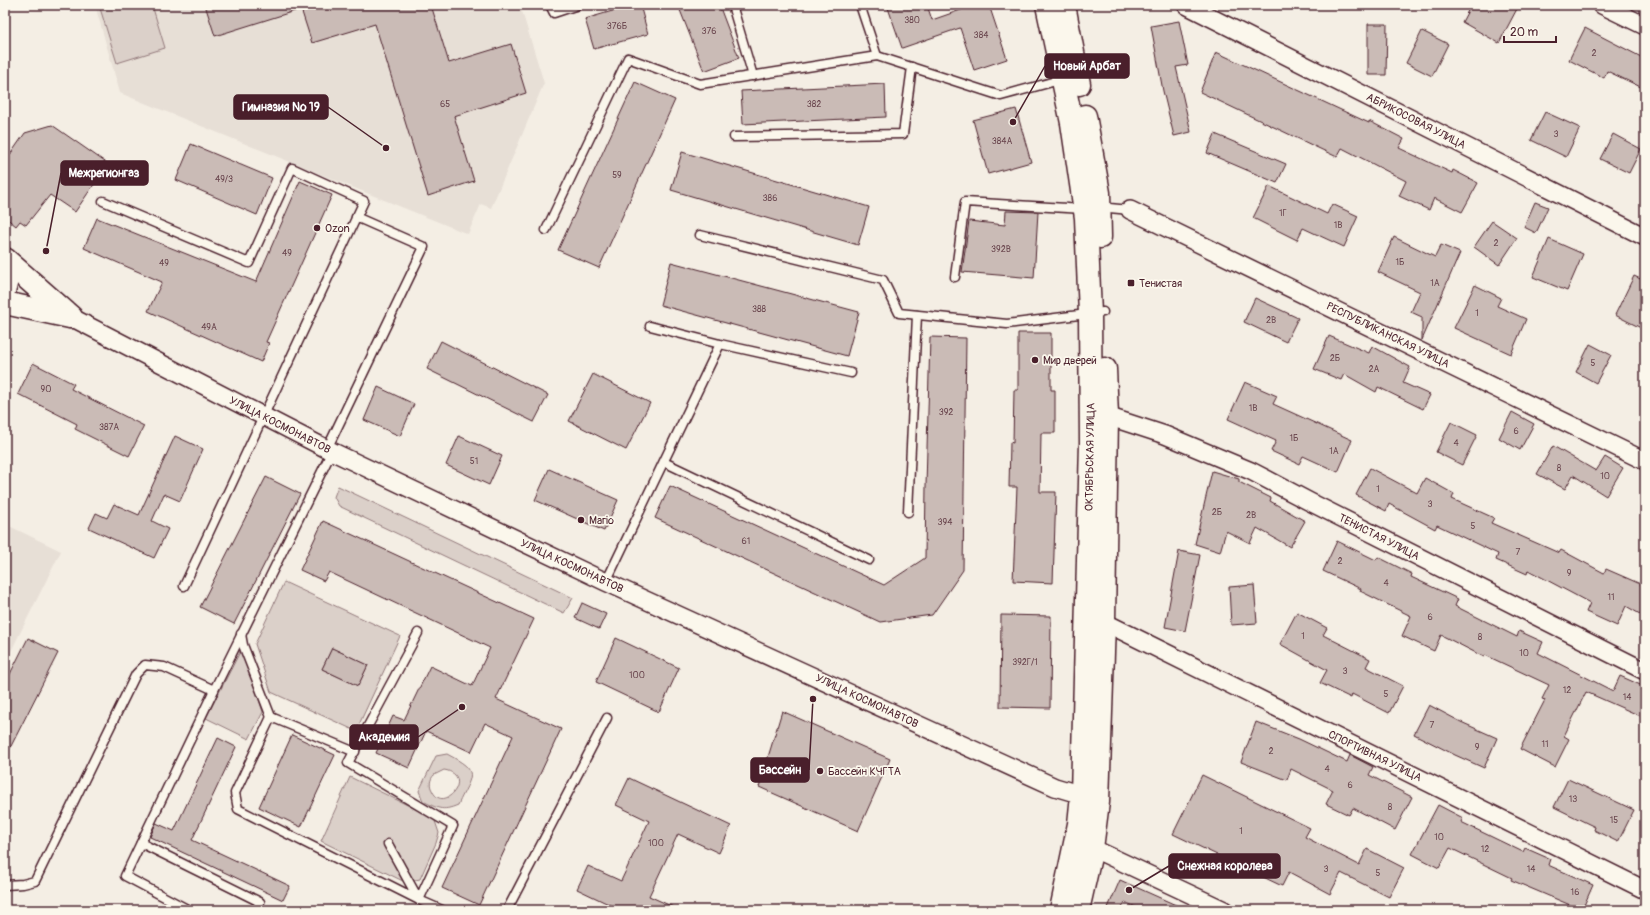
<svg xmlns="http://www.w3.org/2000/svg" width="1650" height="915" viewBox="0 0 1650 915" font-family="Pangolin,sans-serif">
	<rect width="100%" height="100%" fill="#f4eee4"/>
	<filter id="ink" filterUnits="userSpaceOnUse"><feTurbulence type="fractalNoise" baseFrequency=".025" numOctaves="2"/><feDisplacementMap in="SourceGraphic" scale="8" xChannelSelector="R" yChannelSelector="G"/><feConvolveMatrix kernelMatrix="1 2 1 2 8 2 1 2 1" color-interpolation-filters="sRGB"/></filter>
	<g filter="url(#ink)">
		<g fill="#e7dfd6">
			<path d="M95,5H520L544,83L491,208L481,204L468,234L120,93Z"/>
			<path d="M5,524L61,551L5,663Z"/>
		</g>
		<g fill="#dbd0c9" stroke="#92787a" fill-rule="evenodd">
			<path d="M99,5H152L165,48L117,63Z"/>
			<path d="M338,486L573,598L564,613L339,506L334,497Z"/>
			<path d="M284,582L400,636L356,731L271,692L255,644ZM332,648L368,665L358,686L322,669Z"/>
			<path d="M242,648L263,712L249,739L206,718Z"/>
			<path d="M447,754C481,772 472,774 458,805C442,812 437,808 423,801L419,791L436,756ZM444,770C476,775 443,816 432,790C429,785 430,779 434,775Z"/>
			<path d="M350,777L434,818L439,833L436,843L420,879L405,882L321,841Z"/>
		</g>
		<g fill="#cabbb6" stroke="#4a1f2b">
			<path d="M205,5H431L449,63L511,44L526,93L454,116L474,181L428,196L375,24L312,43L301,9L215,36Z"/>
			<path d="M633,5H640L648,34L594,49L585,19Z"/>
			<path d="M678,5H719L739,58L704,71Z"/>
			<path d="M887,5H927L932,20L975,5H989L1007,59L974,70L960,28L902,48Z"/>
			<path d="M1471,5H1519L1499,43L1462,22Z"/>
			<path d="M1179,21L1188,65L1176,67L1191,132L1174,136L1163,91L1151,26Z"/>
			<path d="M1368,24H1387L1386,75H1368Z"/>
			<path d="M1585,28L1645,59V89L1607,71L1604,78L1569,60Z"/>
			<path d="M1422,31L1448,44L1432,76L1406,63Z"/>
			<path d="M1216,52L1369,123V121L1404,139L1399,148L1452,173L1453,170L1478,183L1462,212L1434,198L1429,210L1399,196L1406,181L1342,148L1337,157L1200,92Z"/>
			<path d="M635,82L675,100L599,268L558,250Z"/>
			<path d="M885,84L886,117L743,124L741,91Z"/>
			<path d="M1016,109L1031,162L988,174L973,120Z"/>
			<path d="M1545,112L1580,128L1566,157L1531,140Z"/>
			<path d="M52,125L108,164L75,212L50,195L26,225L20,221L16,226L5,217V162L25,133Z"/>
			<path d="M1215,134L1286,164L1277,183L1207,153Z"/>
			<path d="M1613,134L1641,149L1629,173L1600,159Z"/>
			<path d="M191,144L272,178L257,215L176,180Z"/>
			<path d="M682,152L869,207L858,245L671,190Z"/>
			<path d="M300,181L332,195L266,342L269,343L261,362L148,311L162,282L84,248L97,218L256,282Z"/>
			<path d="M1269,186L1327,214L1332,204L1358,216L1344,247L1303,228L1297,240L1253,218Z"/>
			<path d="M1535,202L1548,207L1536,233L1524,227Z"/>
			<path d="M1006,211L1038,212L1034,278L962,272L969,221L1005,225Z"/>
			<path d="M1492,221L1517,238L1499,265L1474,247Z"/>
			<path d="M1394,237L1435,257L1441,245L1460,253L1422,340V317L1411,312L1420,292L1378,272Z"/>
			<path d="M1549,239L1583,254L1567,291L1533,277Z"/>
			<path d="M671,262L859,312L847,356L660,305Z"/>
			<path d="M1634,276L1645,281V330L1615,315Z"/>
			<path d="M1475,285L1501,298L1497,306L1526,319L1511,354L1454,328Z"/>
			<path d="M1255,298L1298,318L1286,342L1244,322Z"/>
			<path d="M1018,333H1051V390H1055V433H1041L1040,492H1056L1053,583L1013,581L1017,487H1009L1010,442L1013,443L1014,390H1018Z"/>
			<path d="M1329,336L1369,353L1372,346L1410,367L1403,383L1430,395L1423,409L1378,387L1376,392L1344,374L1341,380L1314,369Z"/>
			<path d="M930,337L966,338L963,570L932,615L880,622L655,518L670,486L884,585L925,558L926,486Z"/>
			<path d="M441,341L548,395L534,422L427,369Z"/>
			<path d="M1590,344L1611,355L1596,383L1576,372Z"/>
			<path d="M33,363L74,384L71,389L144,426L129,456L75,429L77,424L18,394Z"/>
			<path d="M593,374L650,403L626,450L569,421Z"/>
			<path d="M1245,382L1277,396L1273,404L1352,440L1338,472L1303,456L1299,464L1271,451L1276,441L1228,419Z"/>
			<path d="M378,387L414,404L400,436L364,420Z"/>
			<path d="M1512,412L1534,424L1520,450L1499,438Z"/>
			<path d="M1451,422L1477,435L1462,465L1436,452Z"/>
			<path d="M175,436L203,449L180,501L164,494L152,521L168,529L154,558L89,528L96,513L107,518L114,504L139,515Z"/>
			<path d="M459,436L502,456L489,485L446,465Z"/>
			<path d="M1553,446L1596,471L1605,457L1623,468L1606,496L1573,475L1565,489L1537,474Z"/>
			<path d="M1370,468L1417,493L1425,478L1454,494L1452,499L1494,518L1491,523L1559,553L1561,550L1604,573L1606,569L1645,586V617L1626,606L1617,626L1586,612L1590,603L1528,570L1527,574L1496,560L1498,554L1437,525L1435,529L1389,504L1386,511L1356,495Z"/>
			<path d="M549,469L618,500L604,531L535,500Z"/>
			<path d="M1212,471L1239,479V482L1271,498L1270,501L1305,521L1290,547L1257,528L1250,543L1226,531L1220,552L1195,544Z"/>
			<path d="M266,477L300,494L234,624L200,607Z"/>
			<path d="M323,521L534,619L496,699L561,729L479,905L442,888L513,736L485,723L471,752L426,731L409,768L376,753L393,716L404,720L430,666L472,686L490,648L329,572L324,581L300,570Z"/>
			<path d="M1337,541L1376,560L1378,557L1412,574L1411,577L1458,599L1455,606L1517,637L1519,631L1543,642L1538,653L1613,691L1620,676L1645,687V718L1586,692L1564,736L1569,739L1555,767L1520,749L1545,700L1542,699L1549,685L1485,655L1484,657L1441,635L1434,651L1402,636L1411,616L1360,591L1361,589L1323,571Z"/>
			<path d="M1179,551L1200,555L1185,631L1165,627Z"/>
			<path d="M1254,585L1257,623L1231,625L1229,587Z"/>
			<path d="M582,603L606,614L599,629L575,618Z"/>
			<path d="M1297,612L1327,628L1323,635L1370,659L1366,667L1403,686L1389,713L1352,694L1351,698L1320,683L1327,670L1280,644Z"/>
			<path d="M1001,615L1051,616L1050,708L1000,707Z"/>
			<path d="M28,638L58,653L5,758V684Z"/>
			<path d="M616,638L679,668L659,712L596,682Z"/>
			<path d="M332,648L368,665L358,686L322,669Z"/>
			<path d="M1429,705L1461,722L1497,738L1484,768L1455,755L1414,734Z"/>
			<path d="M782,711L890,759L858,831L759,787Z"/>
			<path d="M1256,722L1299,739L1347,762L1350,755L1373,767L1369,775L1412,797L1395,830L1353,808L1349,815L1326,804L1333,790L1291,769L1287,780L1241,762Z"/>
			<path d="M292,735L335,755L301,827L259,807Z"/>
			<path d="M218,738L236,747L192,840L290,886L283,900L150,837L156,823L174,831Z"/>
			<path d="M1202,775L1310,828L1305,837L1359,865L1367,849L1404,868L1389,897L1341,873L1330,894L1289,872L1282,886L1173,834Z"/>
			<path d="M629,778L731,826L719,853L678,834L649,896L680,910H621L577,889L588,866L621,881L649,821L616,805Z"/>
			<path d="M1568,779L1634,810L1618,842L1594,830L1595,827L1554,807Z"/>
			<path d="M1438,805L1463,818L1461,822L1523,852L1525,848L1550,859L1548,865L1593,885L1582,910L1511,880L1512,878L1450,848L1439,868L1412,854Z"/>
			<path d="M1120,880L1187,910H1142L1125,902L1121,910H1107Z"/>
		</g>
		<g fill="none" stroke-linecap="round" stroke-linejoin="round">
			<defs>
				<g id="lane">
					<path d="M550,5L554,13L578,5"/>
					<path d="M732,5L753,76"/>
					<path d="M860,5L877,56"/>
					<path d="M734,137L903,134L912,67"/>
					<path d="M103,201L249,263L292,168L364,201L184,586"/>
					<path d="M1099,207L1130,210"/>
					<path d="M546,230L628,58L700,84L877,56L1001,96L1063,79"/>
					<path d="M700,235L883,280L899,313L1007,324L1103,312"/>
					<path d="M955,277L965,202L1084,209"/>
					<path d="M650,326L720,344L851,373"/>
					<path d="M327,449L424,247L356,217"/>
					<path d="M664,462L869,560"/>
					<path d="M908,512L917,315"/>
					<path d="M606,582L720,344"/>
					<path d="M241,634L243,645L271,717"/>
					<path d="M355,752L271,717L235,793L238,809L419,900L442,910"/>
					<path d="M141,843L260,902L256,910"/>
					<path d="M388,844L419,900L453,826L348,763L418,633"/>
					<path d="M5,885L23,884L35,881L136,674L145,665L164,667L214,690"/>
					<path d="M189,910L125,876L214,690L332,451"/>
					<path d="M507,910L607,718"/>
				</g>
				<g id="street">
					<path d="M1186,5L1645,237"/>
					<path d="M1602,5L1645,26"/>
					<path d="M1130,210L1645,461"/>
					<path d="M71,317L327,449L606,582L1055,787L1082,795"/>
					<path d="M1107,416L1165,435L1251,471L1310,502L1645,671"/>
					<path d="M1104,622L1645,890"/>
					<path d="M1092,848L1224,910"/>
				</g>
				<g id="secondary">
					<path d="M1047,5L1072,123L1086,218L1090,314L1091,443L1082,795L1079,824L1061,910"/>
					<path d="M1064,5L1079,84"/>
					<path d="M1085,116L1099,193L1100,237"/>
					<path d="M5,259L71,317"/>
					<path d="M5,264L9,271L5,288"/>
					<path d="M5,303L70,317"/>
					<path d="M1078,910L1092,848L1098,802L1104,622L1107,416L1105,369"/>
				</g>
			</defs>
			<use href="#lane" stroke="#4a1f2b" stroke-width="11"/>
			<use href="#street" stroke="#4a1f2b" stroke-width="20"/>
			<use href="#secondary" stroke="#4a1f2b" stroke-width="25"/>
			<use href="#lane" stroke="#fbf7ec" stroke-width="8"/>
			<use href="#street" stroke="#fbf7ec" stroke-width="17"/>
			<use href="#secondary" stroke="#fbf7ec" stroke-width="22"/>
		</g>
	</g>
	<g fill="#4a1f2b" stroke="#fbf7ec" stroke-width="1.5">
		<circle cx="317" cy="228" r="4"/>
		<rect x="1127" y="279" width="8" height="8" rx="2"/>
		<circle cx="1035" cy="360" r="4"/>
		<circle cx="581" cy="520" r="4"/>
		<circle cx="820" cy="771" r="4"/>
	</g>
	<g text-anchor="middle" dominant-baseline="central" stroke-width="3.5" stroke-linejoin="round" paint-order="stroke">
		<g font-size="9" fill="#6a464e">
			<text x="912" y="20">380</text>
			<text x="617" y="26">376Б</text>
			<text x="709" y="31">376</text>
			<text x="981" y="35">384</text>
			<text x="1594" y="53">2</text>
			<text x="445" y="104">65</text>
			<text x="814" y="104">382</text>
			<text x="1556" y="134">3</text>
			<text x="1002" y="141">384А</text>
			<text x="617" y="175">59</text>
			<text x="224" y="179">49/3</text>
			<text x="770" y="198">386</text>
			<text x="1283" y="213">1Г</text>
			<text x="1338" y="225">1В</text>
			<text x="1496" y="243">2</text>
			<text x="1001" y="249">392В</text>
			<text x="287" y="253">49</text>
			<text x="1400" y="262">1Б</text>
			<text x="164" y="263">49</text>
			<text x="1435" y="283">1А</text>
			<text x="759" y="309">388</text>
			<text x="1477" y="313">1</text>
			<text x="1271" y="320">2В</text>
			<text x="209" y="327">49А</text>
			<text x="1335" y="358">2Б</text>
			<text x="1593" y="363">5</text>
			<text x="1374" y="369">2А</text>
			<text x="46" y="389">90</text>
			<text x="1253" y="408">1В</text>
			<text x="946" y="412">392</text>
			<text x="109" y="427">387А</text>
			<text x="1516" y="431">6</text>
			<text x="1294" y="438">1Б</text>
			<text x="1456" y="443">4</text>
			<text x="1334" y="451">1А</text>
			<text x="474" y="461">51</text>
			<text x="1559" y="468">8</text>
			<text x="1605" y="476">10</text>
			<text x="1378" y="489">1</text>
			<text x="1430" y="504">3</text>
			<text x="1217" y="512">2Б</text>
			<text x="1251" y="515">2В</text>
			<text x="945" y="522">394</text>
			<text x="1473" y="526">5</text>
			<text x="746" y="541">61</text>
			<text x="1518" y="552">7</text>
			<text x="1340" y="561">2</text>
			<text x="1569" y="573">9</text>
			<text x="1386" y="583">4</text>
			<text x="1611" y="597">11</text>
			<text x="1430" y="617">6</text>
			<text x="1303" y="636">1</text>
			<text x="1480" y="637">8</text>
			<text x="1524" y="653">10</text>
			<text x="1025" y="662">392Г/1</text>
			<text x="1345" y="671">3</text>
			<text x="637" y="675">100</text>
			<text x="1567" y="690">12</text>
			<text x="1386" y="694">5</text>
			<text x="1627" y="697">14</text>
			<text x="1432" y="725">7</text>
			<text x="1545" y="744">11</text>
			<text x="1477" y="747">9</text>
			<text x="1271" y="751">2</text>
			<text x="1327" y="769">4</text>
			<text x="1350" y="785">6</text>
			<text x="1573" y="799">13</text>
			<text x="1390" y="807">8</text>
			<text x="1614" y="820">15</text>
			<text x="1241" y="831">1</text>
			<text x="1439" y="837">10</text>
			<text x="656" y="843">100</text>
			<text x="1485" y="849">12</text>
			<text x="1326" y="869">3</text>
			<text x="1531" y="869">14</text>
			<text x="1378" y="873">5</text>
			<text x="1575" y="892">16</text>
		</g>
		<g font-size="11" fill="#4a1f2b" stroke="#fbf7ec">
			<text transform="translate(1416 121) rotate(27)">АБРИКОСОВАЯ УЛИЦА</text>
			<text transform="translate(1388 335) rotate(26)">РЕСПУБЛИКАНСКАЯ УЛИЦА</text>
			<text transform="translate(280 425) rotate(27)">УЛИЦА КОСМОНАВТОВ</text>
			<text transform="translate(1090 457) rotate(-89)">ОКТЯБРЬСКАЯ УЛИЦА</text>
			<text transform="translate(1379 537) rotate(27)">ТЕНИСТАЯ УЛИЦА</text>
			<text transform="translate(572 566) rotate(25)">УЛИЦА КОСМОНАВТОВ</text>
			<text transform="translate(867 701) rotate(25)">УЛИЦА КОСМОНАВТОВ</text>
			<text transform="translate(1375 756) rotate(26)">СПОРТИВНАЯ УЛИЦА</text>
		</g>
		<g font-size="11" fill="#4a1f2b" stroke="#fbf7ec" text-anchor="start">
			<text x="325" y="228">Ozon</text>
			<text x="1139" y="283">Тенистая</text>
			<text x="1043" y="360">Мир дверей</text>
			<text x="589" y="520">Mario</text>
			<text x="828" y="771">Бассейн КЧГТА</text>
		</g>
	</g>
	<path fill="none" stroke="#4a1f2b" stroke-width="1.5" d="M1013 122L1045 66M386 148L328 107M46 251L61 173M462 707L418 737M813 699L809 770M1129 890L1169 866"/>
	<g fill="#4a1f2b" stroke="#fbf7ec" stroke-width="1.5">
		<circle cx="1013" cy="122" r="4"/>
		<circle cx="386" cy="148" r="4"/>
		<circle cx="46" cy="251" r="4"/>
		<circle cx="462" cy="707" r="4"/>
		<circle cx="813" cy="699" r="4"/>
		<circle cx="1129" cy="890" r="4"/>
	</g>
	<g fill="#4a1f2b" stroke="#4a1f2b" stroke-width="1.5">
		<rect x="1045" y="54" width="84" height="24" rx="4"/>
		<rect x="234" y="95" width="94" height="24" rx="4"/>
		<rect x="61" y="161" width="87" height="24" rx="4"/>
		<rect x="350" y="725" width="68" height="24" rx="4"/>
		<rect x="751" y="758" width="58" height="24" rx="4"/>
		<rect x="1169" y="854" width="111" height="24" rx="4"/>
	</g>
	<g font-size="12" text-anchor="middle" font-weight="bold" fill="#fff">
		<text x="1087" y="70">Новый Арбат</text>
		<text x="281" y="111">Гимназия № 19</text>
		<text x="104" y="177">Межрегионгаз</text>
		<text x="384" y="741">Академия</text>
		<text x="780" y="774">Бассейн</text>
		<text x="1225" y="870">Снежная королева</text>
	</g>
	<rect width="1650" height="915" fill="none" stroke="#fbf7ec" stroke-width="20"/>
	<rect x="10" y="10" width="1630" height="895" fill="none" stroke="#4a1f2b" stroke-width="1.5" filter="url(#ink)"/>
	<path d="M1504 36v6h52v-6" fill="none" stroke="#4a1f2b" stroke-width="2"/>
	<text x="1510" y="36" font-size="12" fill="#4a1f2b" stroke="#fbf7ec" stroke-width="3" paint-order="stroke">20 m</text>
</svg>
